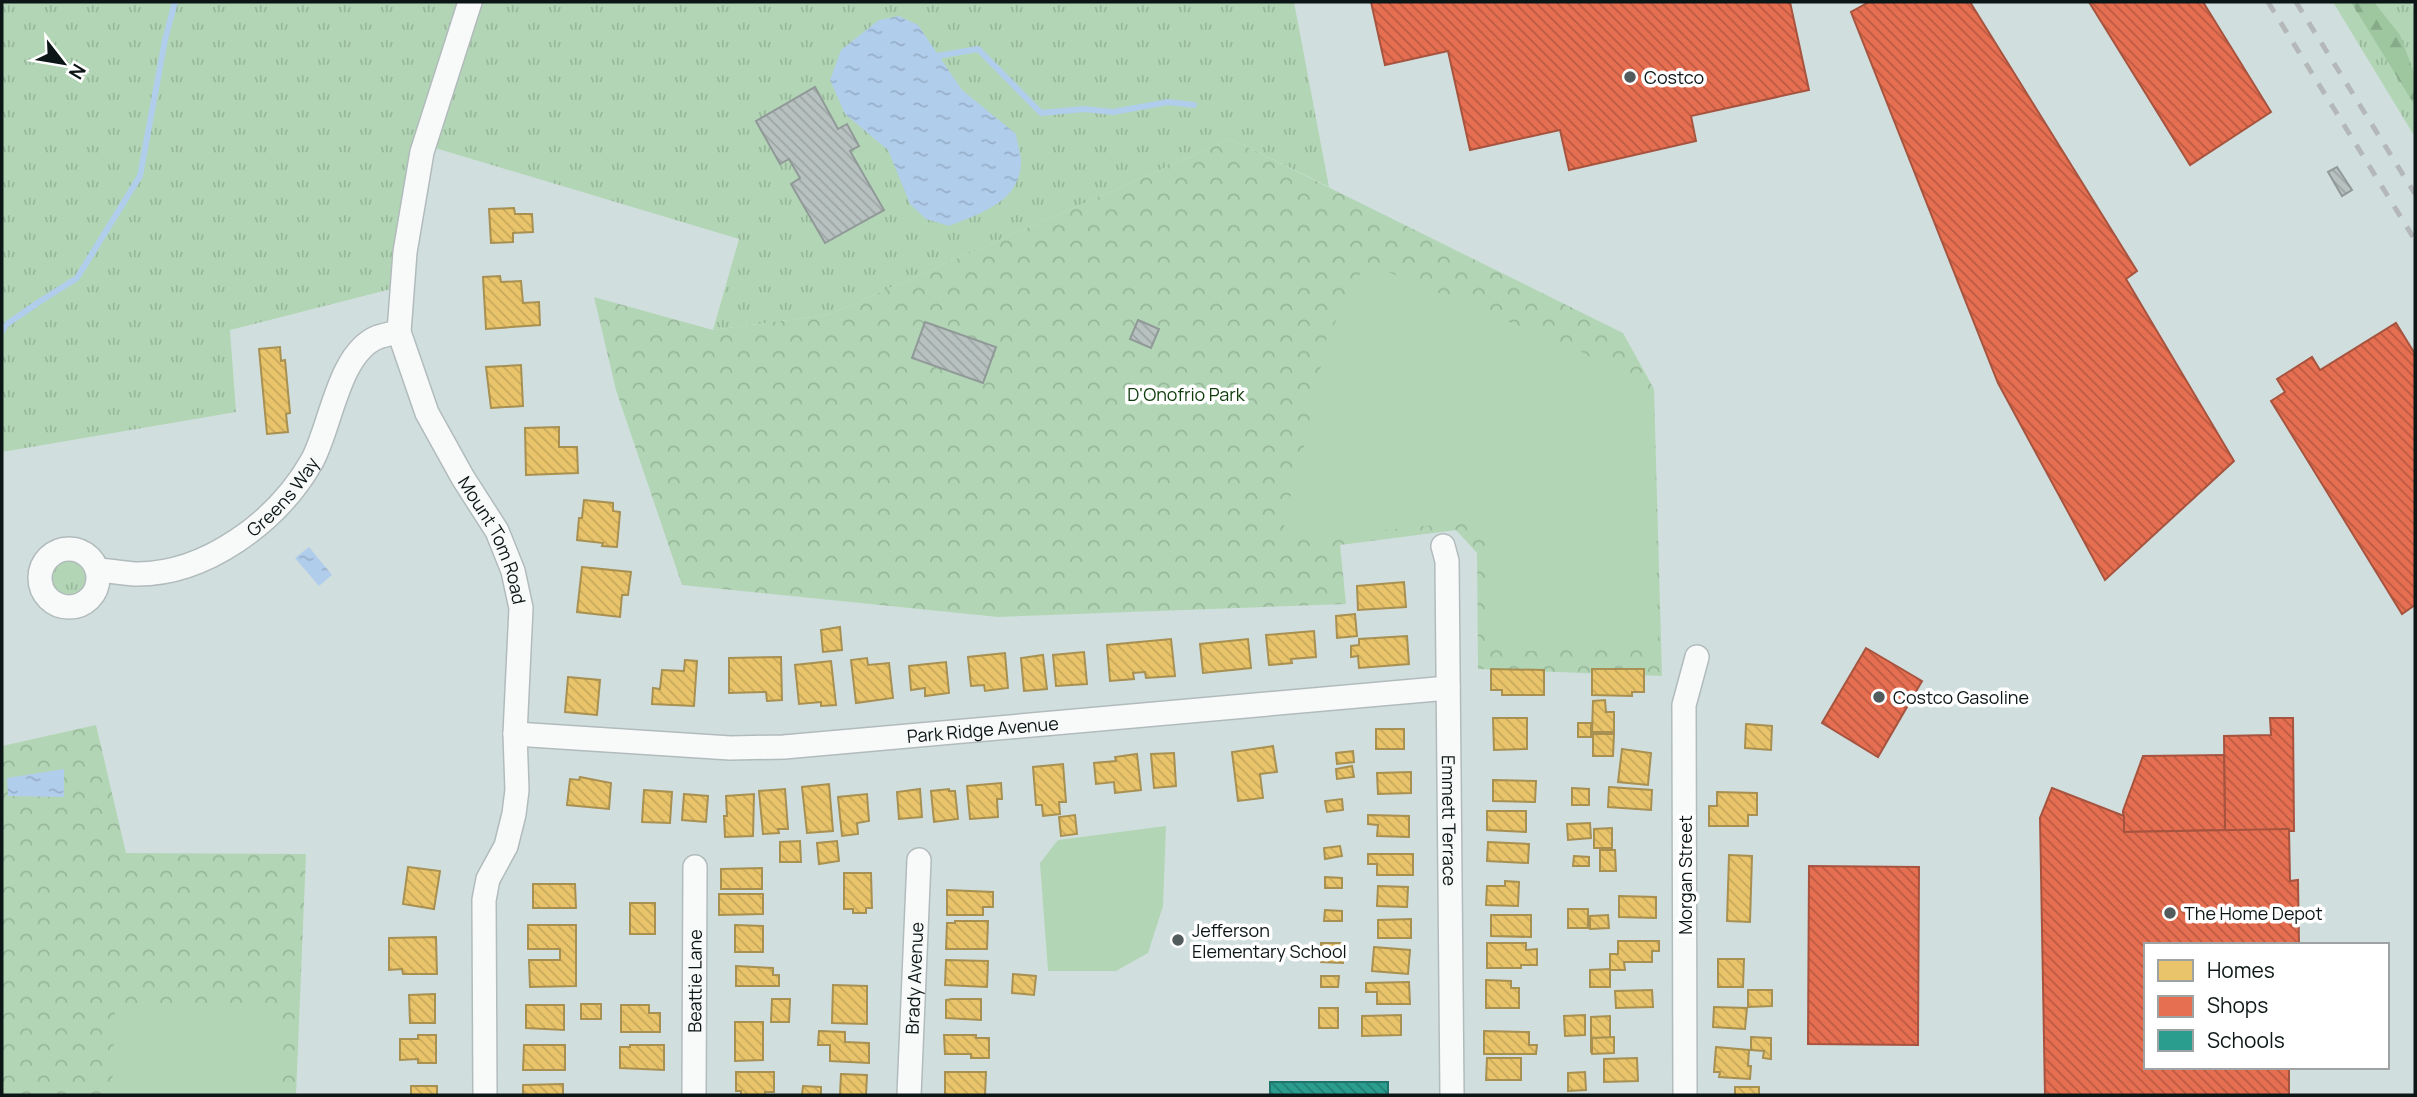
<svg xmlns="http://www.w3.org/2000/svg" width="2417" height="1097" viewBox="0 0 2417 1097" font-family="Manrope,sans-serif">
	<defs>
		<pattern id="grass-tufts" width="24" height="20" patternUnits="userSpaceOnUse" patternTransform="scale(1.75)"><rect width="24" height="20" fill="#b2d6b5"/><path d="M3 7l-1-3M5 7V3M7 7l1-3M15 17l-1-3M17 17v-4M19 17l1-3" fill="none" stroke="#98b79b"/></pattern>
		<pattern id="forest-firs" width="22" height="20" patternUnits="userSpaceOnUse" patternTransform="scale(1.75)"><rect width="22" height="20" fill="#9ec7a0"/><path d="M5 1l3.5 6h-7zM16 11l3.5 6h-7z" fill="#87aa89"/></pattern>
		<pattern id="park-crowns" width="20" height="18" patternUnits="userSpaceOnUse" patternTransform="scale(1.75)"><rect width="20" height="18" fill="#b2d6b5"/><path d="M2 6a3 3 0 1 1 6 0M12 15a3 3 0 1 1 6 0" fill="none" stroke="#98b79b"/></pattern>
		<pattern id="water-ripples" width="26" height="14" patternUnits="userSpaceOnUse" patternTransform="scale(1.75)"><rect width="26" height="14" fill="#b1cdec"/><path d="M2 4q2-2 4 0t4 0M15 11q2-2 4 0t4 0" fill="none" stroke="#97afca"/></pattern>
		<pattern id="homes-back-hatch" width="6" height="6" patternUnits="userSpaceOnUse" patternTransform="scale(1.75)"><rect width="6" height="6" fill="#e9c46a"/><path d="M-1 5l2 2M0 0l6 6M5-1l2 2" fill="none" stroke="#c7a85b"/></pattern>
		<pattern id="shops-back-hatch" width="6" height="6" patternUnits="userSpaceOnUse" patternTransform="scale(1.75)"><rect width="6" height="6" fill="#e76f51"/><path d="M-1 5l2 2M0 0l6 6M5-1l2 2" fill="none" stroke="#ba5a42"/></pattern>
		<pattern id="schools-back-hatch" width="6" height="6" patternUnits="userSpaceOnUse" patternTransform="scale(1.75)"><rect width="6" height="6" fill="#2a9d8f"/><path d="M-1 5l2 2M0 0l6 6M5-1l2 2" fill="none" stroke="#227f74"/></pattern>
		<pattern id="building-back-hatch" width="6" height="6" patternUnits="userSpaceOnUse" patternTransform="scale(1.75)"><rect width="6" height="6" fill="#b7c1bf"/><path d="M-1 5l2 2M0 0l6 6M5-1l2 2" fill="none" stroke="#9ca5a3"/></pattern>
	</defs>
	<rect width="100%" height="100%" fill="#d1dede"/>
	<g fill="url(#grass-tufts)">
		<path d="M2,2H1294L1329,187L1231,139L828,315L713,330L739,239L415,142L391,289L230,330L236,412L2,452Z"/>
		<path d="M2333,2H2411L2415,11V137Z"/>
		<circle cx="71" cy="577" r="25"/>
	</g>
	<path fill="url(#forest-firs)" d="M2351,2H2374L2400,35L2415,75V106Z"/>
	<g fill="url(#park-crowns)">
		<path d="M1231,139L1623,333L1654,389L1662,676L1478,669L1477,553L1456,530L1340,545L1346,604L998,617L682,585L616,390L594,297L713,330L828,315Z"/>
		<path d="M96,725L126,853L306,854L296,1095H2V746Z"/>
	</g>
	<g fill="#b2d6b5">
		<path d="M1376,267L1584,353L1654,403L1658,644L1512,652L1491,632L1485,555L1486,520L1293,539L1283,524L1308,432L1326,340L1361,272Z"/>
		<path d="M1166,826L1163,906L1148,953L1116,971H1048L1040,863L1058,840Z"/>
		<path d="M259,1004L284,1042L279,1095H112L115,1010Z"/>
	</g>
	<g fill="url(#water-ripples)">
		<path d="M899,16L918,25L962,90L1016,134C1017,143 1021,153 1021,161C1021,202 980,213 949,226L926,219L910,204L888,150L845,114L830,80L841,50L879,20Z"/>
		<path d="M309,547L332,575L319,586L295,558Z"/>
		<path d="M64,769V797L8,796L7,778Z"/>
	</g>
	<g fill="url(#homes-back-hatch)" stroke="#a79051" stroke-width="2">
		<path d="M514,208L515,214H532L533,232L513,233V242L491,243L489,209Z"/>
		<path d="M500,276L501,282L521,281L523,303L539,302L540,325L486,329L483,277Z"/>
		<path d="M280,347L281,361L285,360L290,413L286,414L288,432L267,434L259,349Z"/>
		<path d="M521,365L523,406L491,408L486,367Z"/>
		<path d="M559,427V447H577L578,473L526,475L525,428Z"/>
		<path d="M584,500L613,503V511L620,512L617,547L602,546L603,543L577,540L579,518H582Z"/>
		<path d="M582,567L631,572L628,595H622L620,617L577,612Z"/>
		<path d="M1404,582L1406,607L1358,610L1357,586Z"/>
		<path d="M1355,614L1357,636L1337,638L1336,616Z"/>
		<path d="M840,627L842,650L823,652L821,630Z"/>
		<path d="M1314,631L1316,657L1291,659L1292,663L1269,665L1266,635Z"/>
		<path d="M1407,636L1409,664L1359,668L1358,656L1351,657V646L1359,645V639Z"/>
		<path d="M1171,639L1175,676L1146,678L1145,672L1133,673L1134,679L1110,681L1107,645Z"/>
		<path d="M1248,639L1251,668L1203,673L1200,644Z"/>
		<path d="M1084,652L1087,684L1056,686L1053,655Z"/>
		<path d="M1005,653L1008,688L985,691L984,685L971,686L968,657Z"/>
		<path d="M1043,655L1047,689L1024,691L1021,658Z"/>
		<path d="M781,657L782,700L767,701L766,692L729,693V658Z"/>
		<path d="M867,658L868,665L889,663L893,698L856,703L851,660Z"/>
		<path d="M685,660L697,661L694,706L652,704L653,688L660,689L662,670L684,671Z"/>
		<path d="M831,661L836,705L821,706V702L799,704L795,665Z"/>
		<path d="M946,662L949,693L925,696V688L911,690L909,666Z"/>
		<path d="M1491,669L1544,670V695H1502V690H1491Z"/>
		<path d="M1592,669H1644V692H1632V696L1592,695Z"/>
		<path d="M568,677L600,680L597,715L565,712Z"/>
		<path d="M1605,700L1606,712H1614V732H1592L1593,701Z"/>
		<path d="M1493,718H1527V749L1494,750Z"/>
		<rect x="1578" y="723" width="13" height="14"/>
		<path d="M1746,724L1772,726L1771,750L1745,748Z"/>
		<rect x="1376" y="729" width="28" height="20"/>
		<path d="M1593,734H1614L1613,756H1593Z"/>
		<path d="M1273,746L1277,772L1260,774L1263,798L1238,801L1232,752Z"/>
		<path d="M1622,749L1651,753L1648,785L1618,782Z"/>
		<path d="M1353,751L1354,762L1337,764L1336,753Z"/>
		<path d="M1174,753L1176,786L1154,788L1151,754Z"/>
		<path d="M1137,754L1141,790L1115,793L1114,782L1096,784L1094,763L1116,761L1115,757Z"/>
		<path d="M1063,764L1066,802H1059L1060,814L1043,816L1042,805H1036L1033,767Z"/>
		<path d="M1352,766L1354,777L1337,779L1336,769Z"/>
		<path d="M1411,772V793L1378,794L1377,773Z"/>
		<path d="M580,777L611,783L609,809L567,805L570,779L579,780Z"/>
		<path d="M1493,780L1536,781L1535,802L1493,801Z"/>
		<path d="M1001,783L1002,799H997L998,817L970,819L967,786Z"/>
		<path d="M829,784L833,831L807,833L802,787Z"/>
		<path d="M1609,787L1652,790L1651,810L1608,807Z"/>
		<path d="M1572,788L1589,789V805H1572Z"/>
		<path d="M785,789L788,829H778L779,833L763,834L759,791Z"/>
		<path d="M920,789L922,817L899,819L897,792Z"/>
		<path d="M949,789V791H955L958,819L934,822L931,791Z"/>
		<path d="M644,790L672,792L670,823L642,822Z"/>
		<path d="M1717,792L1757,793V815H1748V826H1709V806H1717Z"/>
		<path d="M684,794L708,796L706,822L682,820Z"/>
		<path d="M754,794L753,836L725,837L724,816H727L726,796Z"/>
		<path d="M867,794L869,821L857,823L858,834L842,836L838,797Z"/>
		<path d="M1342,799L1343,810L1327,812L1325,801Z"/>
		<path d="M1487,811H1526V832L1487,830Z"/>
		<path d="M1075,815L1077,834L1061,836L1059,817Z"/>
		<path d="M1368,815L1409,816V837L1377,836L1378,825L1368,824Z"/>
		<path d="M1590,823L1591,838L1568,840L1567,824Z"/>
		<path d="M1612,828V848H1594V829Z"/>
		<path d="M800,841L801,862H780V842Z"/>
		<path d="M837,841L839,861L819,864L817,843Z"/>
		<path d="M1488,842L1529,844L1528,863L1487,861Z"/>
		<path d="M1340,846L1342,856L1325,859L1324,848Z"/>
		<path d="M1600,850H1615L1616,871H1600Z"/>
		<path d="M1368,854H1413V875H1377V864H1368Z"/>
		<path d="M1729,855L1752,856L1750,922L1727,921Z"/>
		<path d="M1574,856L1589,857V866H1573Z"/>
		<path d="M408,867L440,871L434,909L403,904Z"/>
		<path d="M762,868V889H721V869Z"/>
		<path d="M844,873H871L872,908H866V913H853V909H844Z"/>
		<path d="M1325,877L1342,878V888H1325Z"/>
		<path d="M1505,881L1519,882L1518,906L1486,905L1487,886H1505Z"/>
		<path d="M533,884H575L576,908H533Z"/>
		<path d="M1378,886L1408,887L1407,907L1377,906Z"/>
		<path d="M947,890L993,892V907H983V915H947Z"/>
		<path d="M719,894H763V914L719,915Z"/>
		<path d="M1619,896L1656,897V918L1619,917Z"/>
		<rect x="630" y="903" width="25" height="31"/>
		<rect x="1568" y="909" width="20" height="19"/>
		<path d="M1325,910L1342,911V921H1324Z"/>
		<path d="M1491,915H1531V937L1491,936Z"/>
		<path d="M1608,915L1609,928L1590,929V916Z"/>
		<path d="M1411,919V938H1378V920Z"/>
		<path d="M955,921H988L987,949H946L947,923H955Z"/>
		<path d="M528,925H576V986L530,987L529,960H560V949H528Z"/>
		<path d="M735,925L763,926V952H735Z"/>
		<path d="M436,937L437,974H403L402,969L389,970V938Z"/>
		<path d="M1618,941H1659V951H1652V962H1624L1625,970H1610V954H1618Z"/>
		<path d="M1321,943H1343V963L1321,962Z"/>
		<path d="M1487,943H1526V950L1537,949V965H1521V968H1487Z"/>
		<path d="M1374,947L1410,950L1408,974L1372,971Z"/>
		<path d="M1718,959H1744L1743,987H1718Z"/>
		<path d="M946,960L988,961L987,987L945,985Z"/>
		<path d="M736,966L773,968V975H779V986H736Z"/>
		<path d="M1610,969V987H1590V970Z"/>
		<path d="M1013,974L1036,976L1034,995L1012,993Z"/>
		<path d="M1321,976H1339L1338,987H1321Z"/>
		<path d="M1486,980L1511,981V988H1519V1008H1486Z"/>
		<path d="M1409,982L1410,1004H1377V992H1366V983Z"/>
		<path d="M833,985L867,986V1024L832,1023Z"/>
		<path d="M1652,990L1653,1007L1616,1008L1615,991Z"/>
		<path d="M1748,990H1772V1006L1748,1007Z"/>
		<path d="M435,994V1023H410L409,995Z"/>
		<path d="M772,999H790L789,1022H771Z"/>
		<path d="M952,999H981V1020L946,1018V1000Z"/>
		<rect x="581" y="1004" width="20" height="15"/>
		<path d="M526,1005H564V1030L526,1028Z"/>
		<path d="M621,1005H649V1013H660V1032H621Z"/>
		<path d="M1714,1007L1747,1008L1745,1029L1713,1027Z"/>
		<rect x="1319" y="1008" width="19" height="20"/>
		<path d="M1401,1015V1035L1362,1036V1016Z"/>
		<path d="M1585,1015V1035L1565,1036L1564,1016Z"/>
		<path d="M1610,1016V1052H1591V1017Z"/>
		<path d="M735,1022H763V1060L735,1061Z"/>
		<path d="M819,1031L845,1032V1042L869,1043V1063L830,1061V1045H818Z"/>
		<path d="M1484,1031L1529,1032V1045H1537L1536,1054H1484Z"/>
		<path d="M418,1035H436V1063H418V1059L400,1060V1039H418Z"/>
		<path d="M944,1035H976V1038H989V1058H971V1054H945Z"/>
		<path d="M1614,1037V1053L1592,1054V1038Z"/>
		<path d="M1751,1037L1771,1038V1059L1763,1058L1764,1051L1751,1050Z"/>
		<path d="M524,1045H565V1070H523Z"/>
		<path d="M630,1045H664V1070L620,1068V1047H630Z"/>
		<path d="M1716,1047L1749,1050L1748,1066H1751L1750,1079L1719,1077L1720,1072H1714Z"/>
		<path d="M1487,1058H1521V1080H1486Z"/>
		<path d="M1637,1058L1638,1081L1604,1082V1059Z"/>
		<path d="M736,1072H774V1092H765V1095H741V1091H736Z"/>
		<path d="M945,1072H986L985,1095H945Z"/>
		<path d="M1585,1072L1586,1090L1568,1091V1073Z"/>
		<path d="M841,1074L867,1075L866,1095H840Z"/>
		<path d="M563,1084V1095H523V1085Z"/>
		<rect x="411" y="1086" width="26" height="9"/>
		<path d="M803,1086L821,1087V1095H802Z"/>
		<rect x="1735" y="1087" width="24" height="8"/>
	</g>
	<g fill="url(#shops-back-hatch)" stroke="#a6543f" stroke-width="2">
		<path d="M1371,2H1790L1809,90L1691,116L1696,141L1569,170L1560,130L1470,150L1448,51L1385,65Z"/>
		<path d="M1869,2H1970L2137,271L2126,279L2234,461L2105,580L1998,383L1851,12Z"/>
		<path d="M2089,2H2203L2271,112L2190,165Z"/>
		<path d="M2396,323L2415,354V605L2402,614L2271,401L2285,392L2277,379L2312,357L2320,370Z"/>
		<path d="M1866,648L1922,681L1878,757L1822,723Z"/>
		<path d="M2270,718H2293L2294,831L2225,830L2224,736L2271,735Z"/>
		<path d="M2224,755L2225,830L2124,832L2123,811L2143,756Z"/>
		<path d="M2052,788L2124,816V832L2289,829L2290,881L2298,880L2299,945H2146V1067H2289V1095H2045L2040,818Z"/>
		<path d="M1809,866L1919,867L1918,1045L1808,1044Z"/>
	</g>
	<rect fill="url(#schools-back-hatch)" stroke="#21746b" stroke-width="2" x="1270" y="1082" width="118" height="13"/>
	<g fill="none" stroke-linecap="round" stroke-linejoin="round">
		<g stroke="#b1cdec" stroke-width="6">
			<path d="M931,57L978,49L1041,113L1084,109L1113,112L1168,102L1194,105"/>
			<path d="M2,331L7,324L39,302L77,278L140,176L165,40L175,2"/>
		</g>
	</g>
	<g fill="url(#building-back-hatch)" stroke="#909998" stroke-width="2">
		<path d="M815,87L838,129L847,124L859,146L850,151L884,210L825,243L791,184L800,178L789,159L780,164L756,121Z"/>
		<path d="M2337,167L2352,190L2342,196L2328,172Z"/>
		<path d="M1138,320L1159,329L1151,348L1130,339Z"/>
		<path d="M925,322L996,347L983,383L912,358Z"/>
	</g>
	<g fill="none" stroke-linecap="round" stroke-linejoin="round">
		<defs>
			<g id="street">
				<path id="s1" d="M470,2L422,152L405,252L399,332L427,413L463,478L497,531L513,571L521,608L515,734L517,790L514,814L506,846L488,879L484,900L485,1095"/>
				<path id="s2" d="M1443,546L1447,561L1452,1095"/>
				<circle cx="69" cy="578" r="29"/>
				<path id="s3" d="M98,570C110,571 123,573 135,574C206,575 278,521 312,461C331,427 338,353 378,337C385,335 392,333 399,332"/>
				<path id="s4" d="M515,734L730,748L784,747L1448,688"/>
				<path id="s5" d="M694,1095L695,867"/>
				<path id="s6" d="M909,1095L919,860"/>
				<path d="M1685,1095L1684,705L1697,657"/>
			</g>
		</defs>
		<use href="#street" stroke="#b2bbbb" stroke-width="26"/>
		<use href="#street" stroke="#f8fafa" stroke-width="23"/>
		<g stroke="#b5b8b8" stroke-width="5" stroke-dasharray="12 12" stroke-linecap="butt">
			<path d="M2268,2L2415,240"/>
			<path d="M2296,2L2415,194"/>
		</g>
	</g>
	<g fill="#525c5c" stroke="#fff" stroke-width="2.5">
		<circle cx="1630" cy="77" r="7"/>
		<circle cx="1879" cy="697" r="7"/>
		<circle cx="2170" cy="913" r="7"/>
		<circle cx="1178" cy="940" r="7"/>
	</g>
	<g text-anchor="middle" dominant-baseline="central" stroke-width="7" stroke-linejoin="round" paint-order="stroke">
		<g font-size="18" fill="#0d1616" stroke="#fff" text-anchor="start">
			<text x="1644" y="77">Costco</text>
			<text x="1893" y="697">Costco Gasoline</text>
			<text x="2184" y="913">The Home Depot</text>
			<text x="1192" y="930">Jefferson<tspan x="1192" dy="21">Elementary School</tspan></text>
		</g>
		<g font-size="18" fill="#0f3c0b" stroke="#fff">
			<text x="1186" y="394">D'Onofrio Park</text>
		</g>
		<g font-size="18" fill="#0d1616" stroke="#fff">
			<text stroke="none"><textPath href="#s3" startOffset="210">Greens Way</textPath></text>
			<text stroke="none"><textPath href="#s1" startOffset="569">Mount Tom Road</textPath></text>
			<text stroke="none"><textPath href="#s4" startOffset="469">Park Ridge Avenue</textPath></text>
			<text stroke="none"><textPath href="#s2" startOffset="275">Emmett Terrace</textPath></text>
			<text transform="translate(1685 875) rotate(-90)">Morgan Street</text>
			<text stroke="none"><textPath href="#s6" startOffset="117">Brady Avenue</textPath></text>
			<text stroke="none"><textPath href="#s5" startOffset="114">Beattie Lane</textPath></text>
		</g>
	</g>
	<rect width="2417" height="1097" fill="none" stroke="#0d1616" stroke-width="7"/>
	<rect x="2144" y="943" width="245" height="126" fill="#ffffff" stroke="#9ea2a2" stroke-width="2"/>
	<rect x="2158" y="960" width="35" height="21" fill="#e9c46a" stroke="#9ea2a2" stroke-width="2"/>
	<text x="2207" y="978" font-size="21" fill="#0d1616">Homes</text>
	<rect x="2158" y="996" width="35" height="21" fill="#e76f51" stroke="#9ea2a2" stroke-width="2"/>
	<text x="2207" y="1013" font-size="21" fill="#0d1616">Shops</text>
	<rect x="2158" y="1030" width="35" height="21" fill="#2a9d8f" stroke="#9ea2a2" stroke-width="2"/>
	<text x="2207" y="1048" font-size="21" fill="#0d1616">Schools</text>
	<g transform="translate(63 63) rotate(121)" stroke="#ffffff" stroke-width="5" paint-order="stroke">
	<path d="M0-5L12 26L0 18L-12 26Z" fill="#0d1616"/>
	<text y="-10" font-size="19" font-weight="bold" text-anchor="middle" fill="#0d1616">N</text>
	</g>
</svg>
